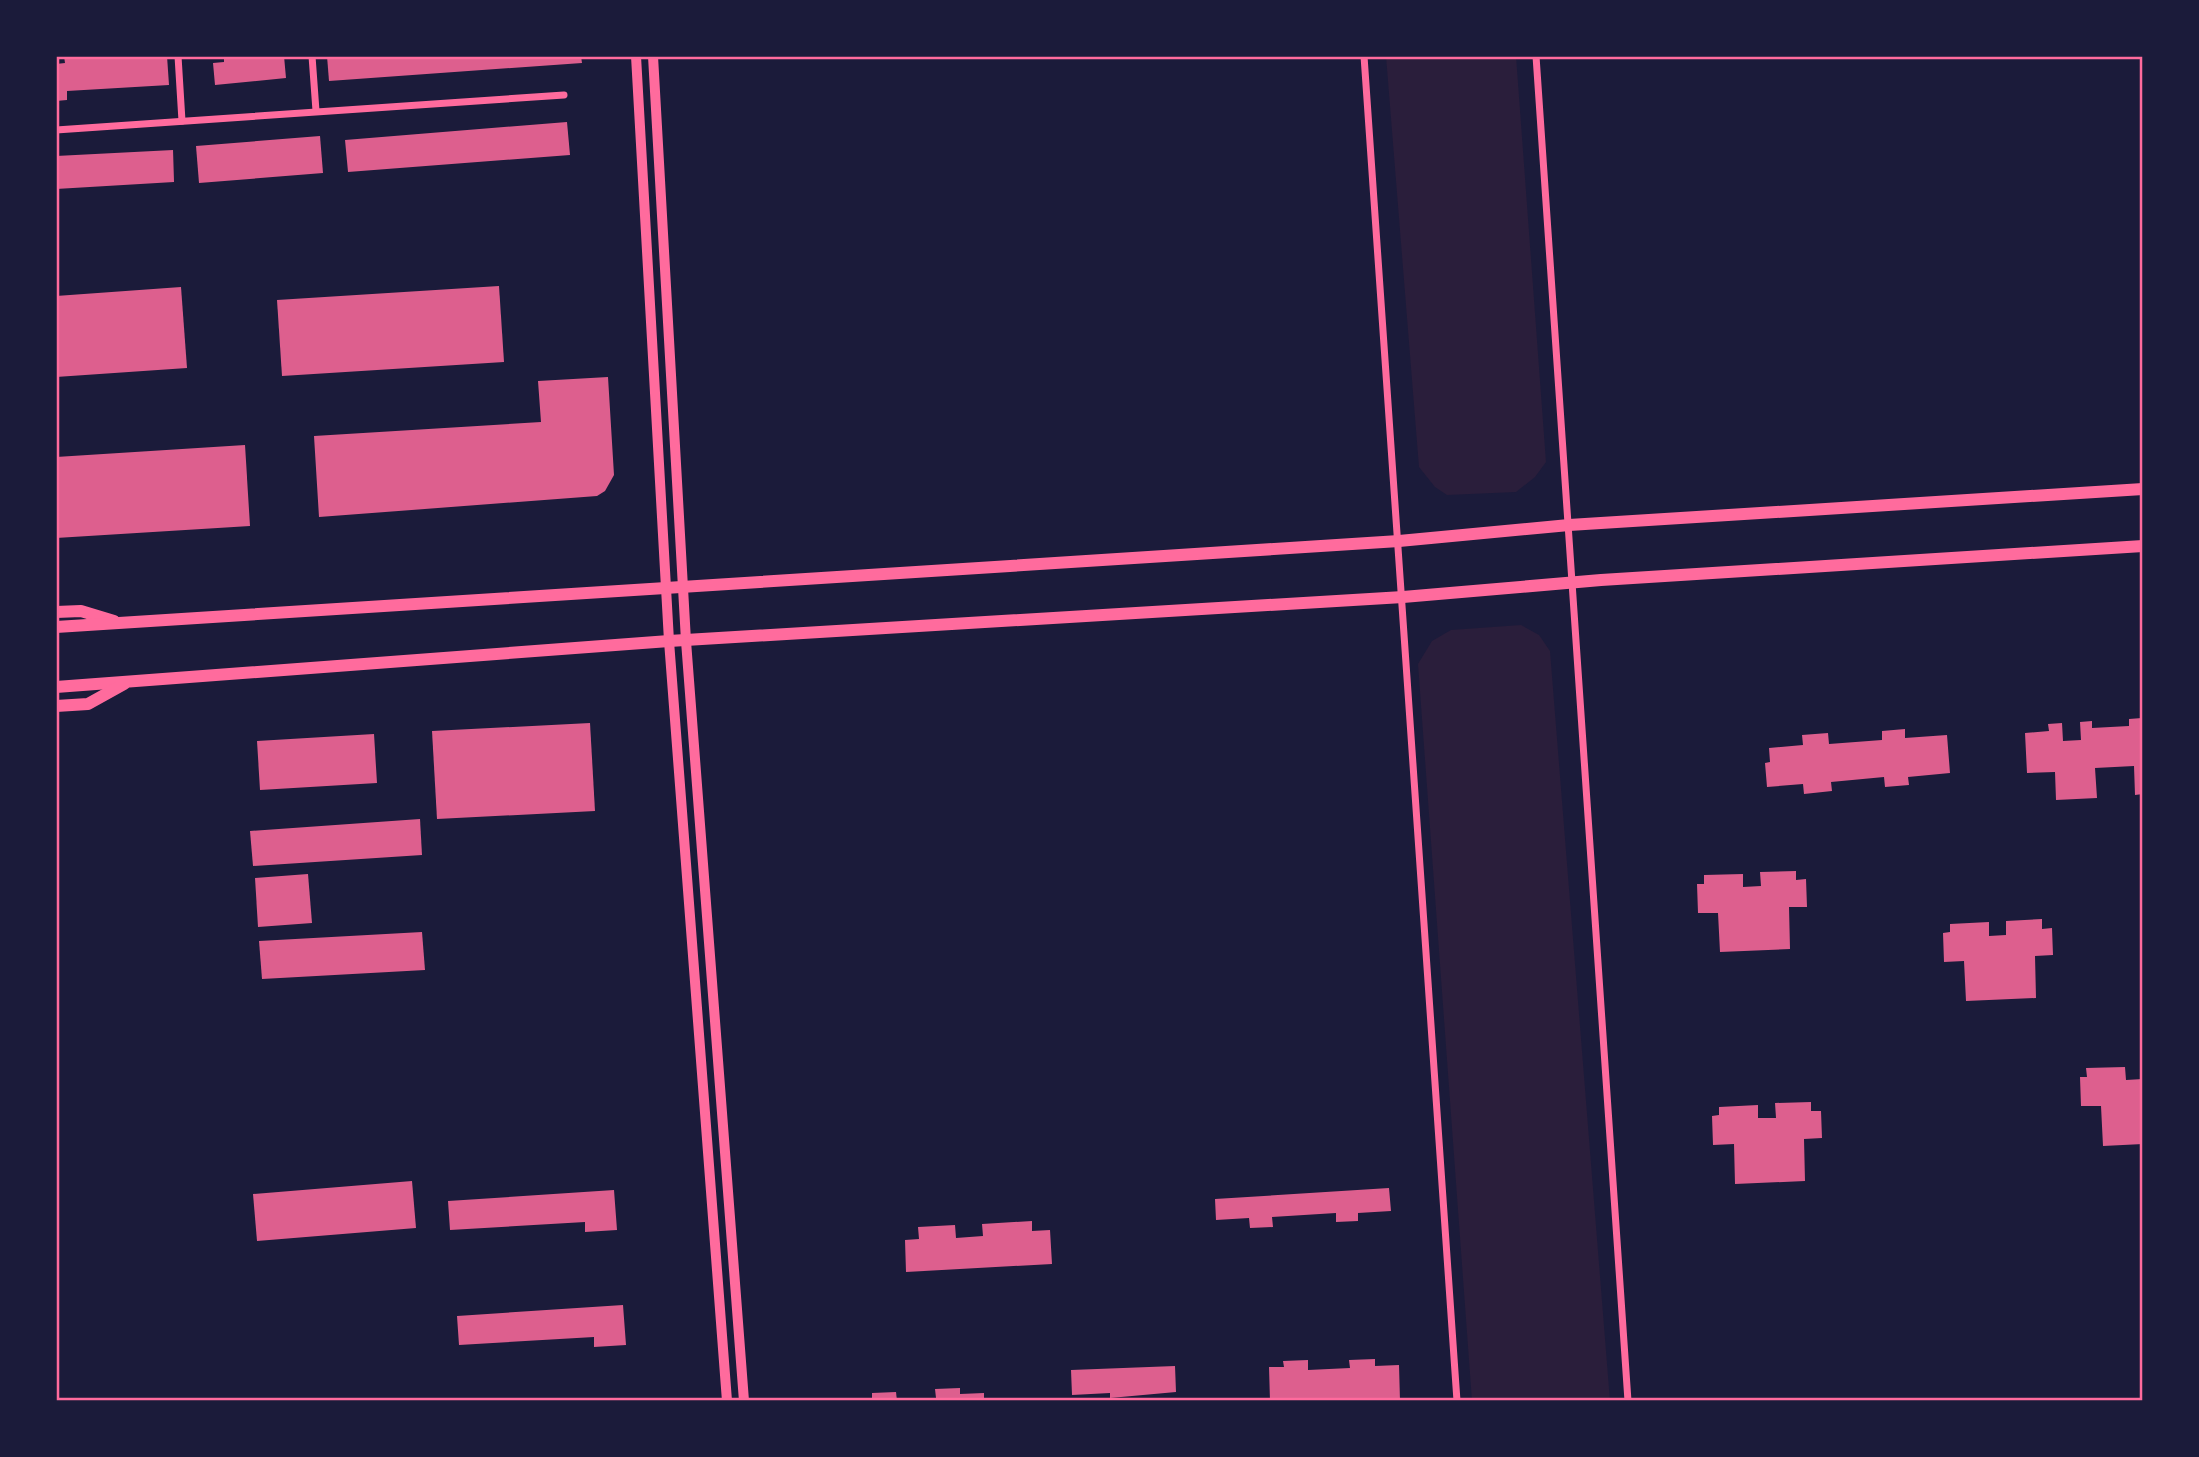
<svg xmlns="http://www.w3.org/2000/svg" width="2199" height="1457" font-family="Cabin,sans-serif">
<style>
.green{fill:#2a1e3b}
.building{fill:#dd5f8e}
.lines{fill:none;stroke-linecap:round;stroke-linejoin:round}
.minor{stroke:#ff6b9d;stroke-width:7}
.tertiary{stroke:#ff6b9d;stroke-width:10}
.secondary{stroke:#ff6b9d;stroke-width:12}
.neatline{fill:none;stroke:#ff6b9d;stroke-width:2.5}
</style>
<rect width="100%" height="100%" fill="#1b1b3a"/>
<g class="green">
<path d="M1386 56H1516L1546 462 1535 477 1516 492 1447 495 1435 487 1419 467Z"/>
<path d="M1521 625 1539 635 1550 651 1610 1401H1472L1418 664 1432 641 1451 630Z"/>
</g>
<g class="building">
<path d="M64 56H167L169 85 67 91V100L56 101V64L65 63Z"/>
<path d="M224 56H284L286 78 215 85 213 63 224 62Z"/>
<path d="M327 56H581L582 63 329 81Z"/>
<path d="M567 122 570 155 348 172 345 140Z"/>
<path d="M320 136 323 173 199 183 196 146Z"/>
<path d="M173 150 174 182 56 189V156Z"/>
<path d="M499 286 504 362 282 376 277 300Z"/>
<path d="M181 287 187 368 56 377V296Z"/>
<path d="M608 377 614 475 605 491 597 496 319 517 314 436 541 422 538 381Z"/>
<path d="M245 445 250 526 56 538V457Z"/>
<path d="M2142 718 2143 794 2135 795 2134 766 2095 768 2097 798 2056 800 2055 772 2027 773 2025 733 2049 731 2048 724 2062 723 2063 741 2081 740 2080 722 2092 721V728L2129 726V719Z"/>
<path d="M590 723 595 811 437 819 432 731Z"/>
<path d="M1905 729V738L1947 735 1950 773 1908 777 1909 785 1885 787 1884 777 1831 782 1832 791 1804 794 1803 784 1767 787 1765 763 1770 762 1769 748 1803 745 1802 735 1828 733 1829 744 1882 740V731Z"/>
<path d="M374 734 377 783 260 790 257 741Z"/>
<path d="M420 819 422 855 253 866 250 831Z"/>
<path d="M1796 871V880L1806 879 1807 907H1789L1790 949 1720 952 1718 913H1698L1697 884H1704V875L1743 874V887L1761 886 1760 872Z"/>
<path d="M308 874 312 923 258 927 255 878Z"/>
<path d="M2042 919V929L2052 928 2053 955 2035 956 2036 998 1966 1001 1964 961 1944 962 1943 933 1950 932V924L1989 922V936L2006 935V921Z"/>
<path d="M422 932 425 970 262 979 259 941Z"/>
<path d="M2125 1067 2126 1080 2143 1079V1144L2103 1146 2101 1106H2081L2080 1077H2087L2086 1068Z"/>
<path d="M1811 1102V1111H1821L1822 1138 1804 1139 1805 1181 1735 1184 1734 1144 1713 1145 1712 1116 1719 1115V1107L1758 1105V1118H1776L1775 1103Z"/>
<path d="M412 1181 416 1228 257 1241 253 1194Z"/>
<path d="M1389 1188 1391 1211 1358 1213V1221L1336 1222V1213L1272 1217 1273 1227 1250 1228 1249 1218 1216 1220 1215 1199Z"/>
<path d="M614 1190 617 1230 585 1232V1222L450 1230 448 1201Z"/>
<path d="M1032 1221V1231L1050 1230 1052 1264 906 1272 905 1240 919 1239 918 1227 955 1225 956 1238 983 1236 982 1224Z"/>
<path d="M623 1305 626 1345 594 1347V1337L459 1345 457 1316Z"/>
<path d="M1375 1359V1366L1399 1365 1400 1401H1270L1269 1367H1284L1283 1361 1308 1360V1370L1350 1368 1349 1360Z"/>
<path d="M1175 1366 1176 1392 1110 1398V1393L1072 1395 1071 1370Z"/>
<path d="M960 1388V1394L984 1393V1401H912L936 1398 935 1389Z"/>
<path d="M896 1392 897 1401H872V1393Z"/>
</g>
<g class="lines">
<g class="minor">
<path d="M178 56 182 121"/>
<path d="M312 56 316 111"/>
<path d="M1364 56 1457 1401"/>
<path d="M1536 56 1628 1401"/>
<path d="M56 130 564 95"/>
</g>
<g class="tertiary">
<path d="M636 56 669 641 727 1401"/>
<path d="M653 56 686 641 744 1401"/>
</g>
<g class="secondary">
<path d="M56 612 81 611 114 621"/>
<path d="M56 627 1399 541 1569 525 2143 489"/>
<path d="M56 687 669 641 1403 597 1601 580 2143 546"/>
<path d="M56 706 88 704 124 684"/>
</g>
</g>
<rect width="2199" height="1457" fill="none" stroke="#1b1b3a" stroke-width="116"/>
<rect x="58" y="58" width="2083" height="1341" class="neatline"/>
</svg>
